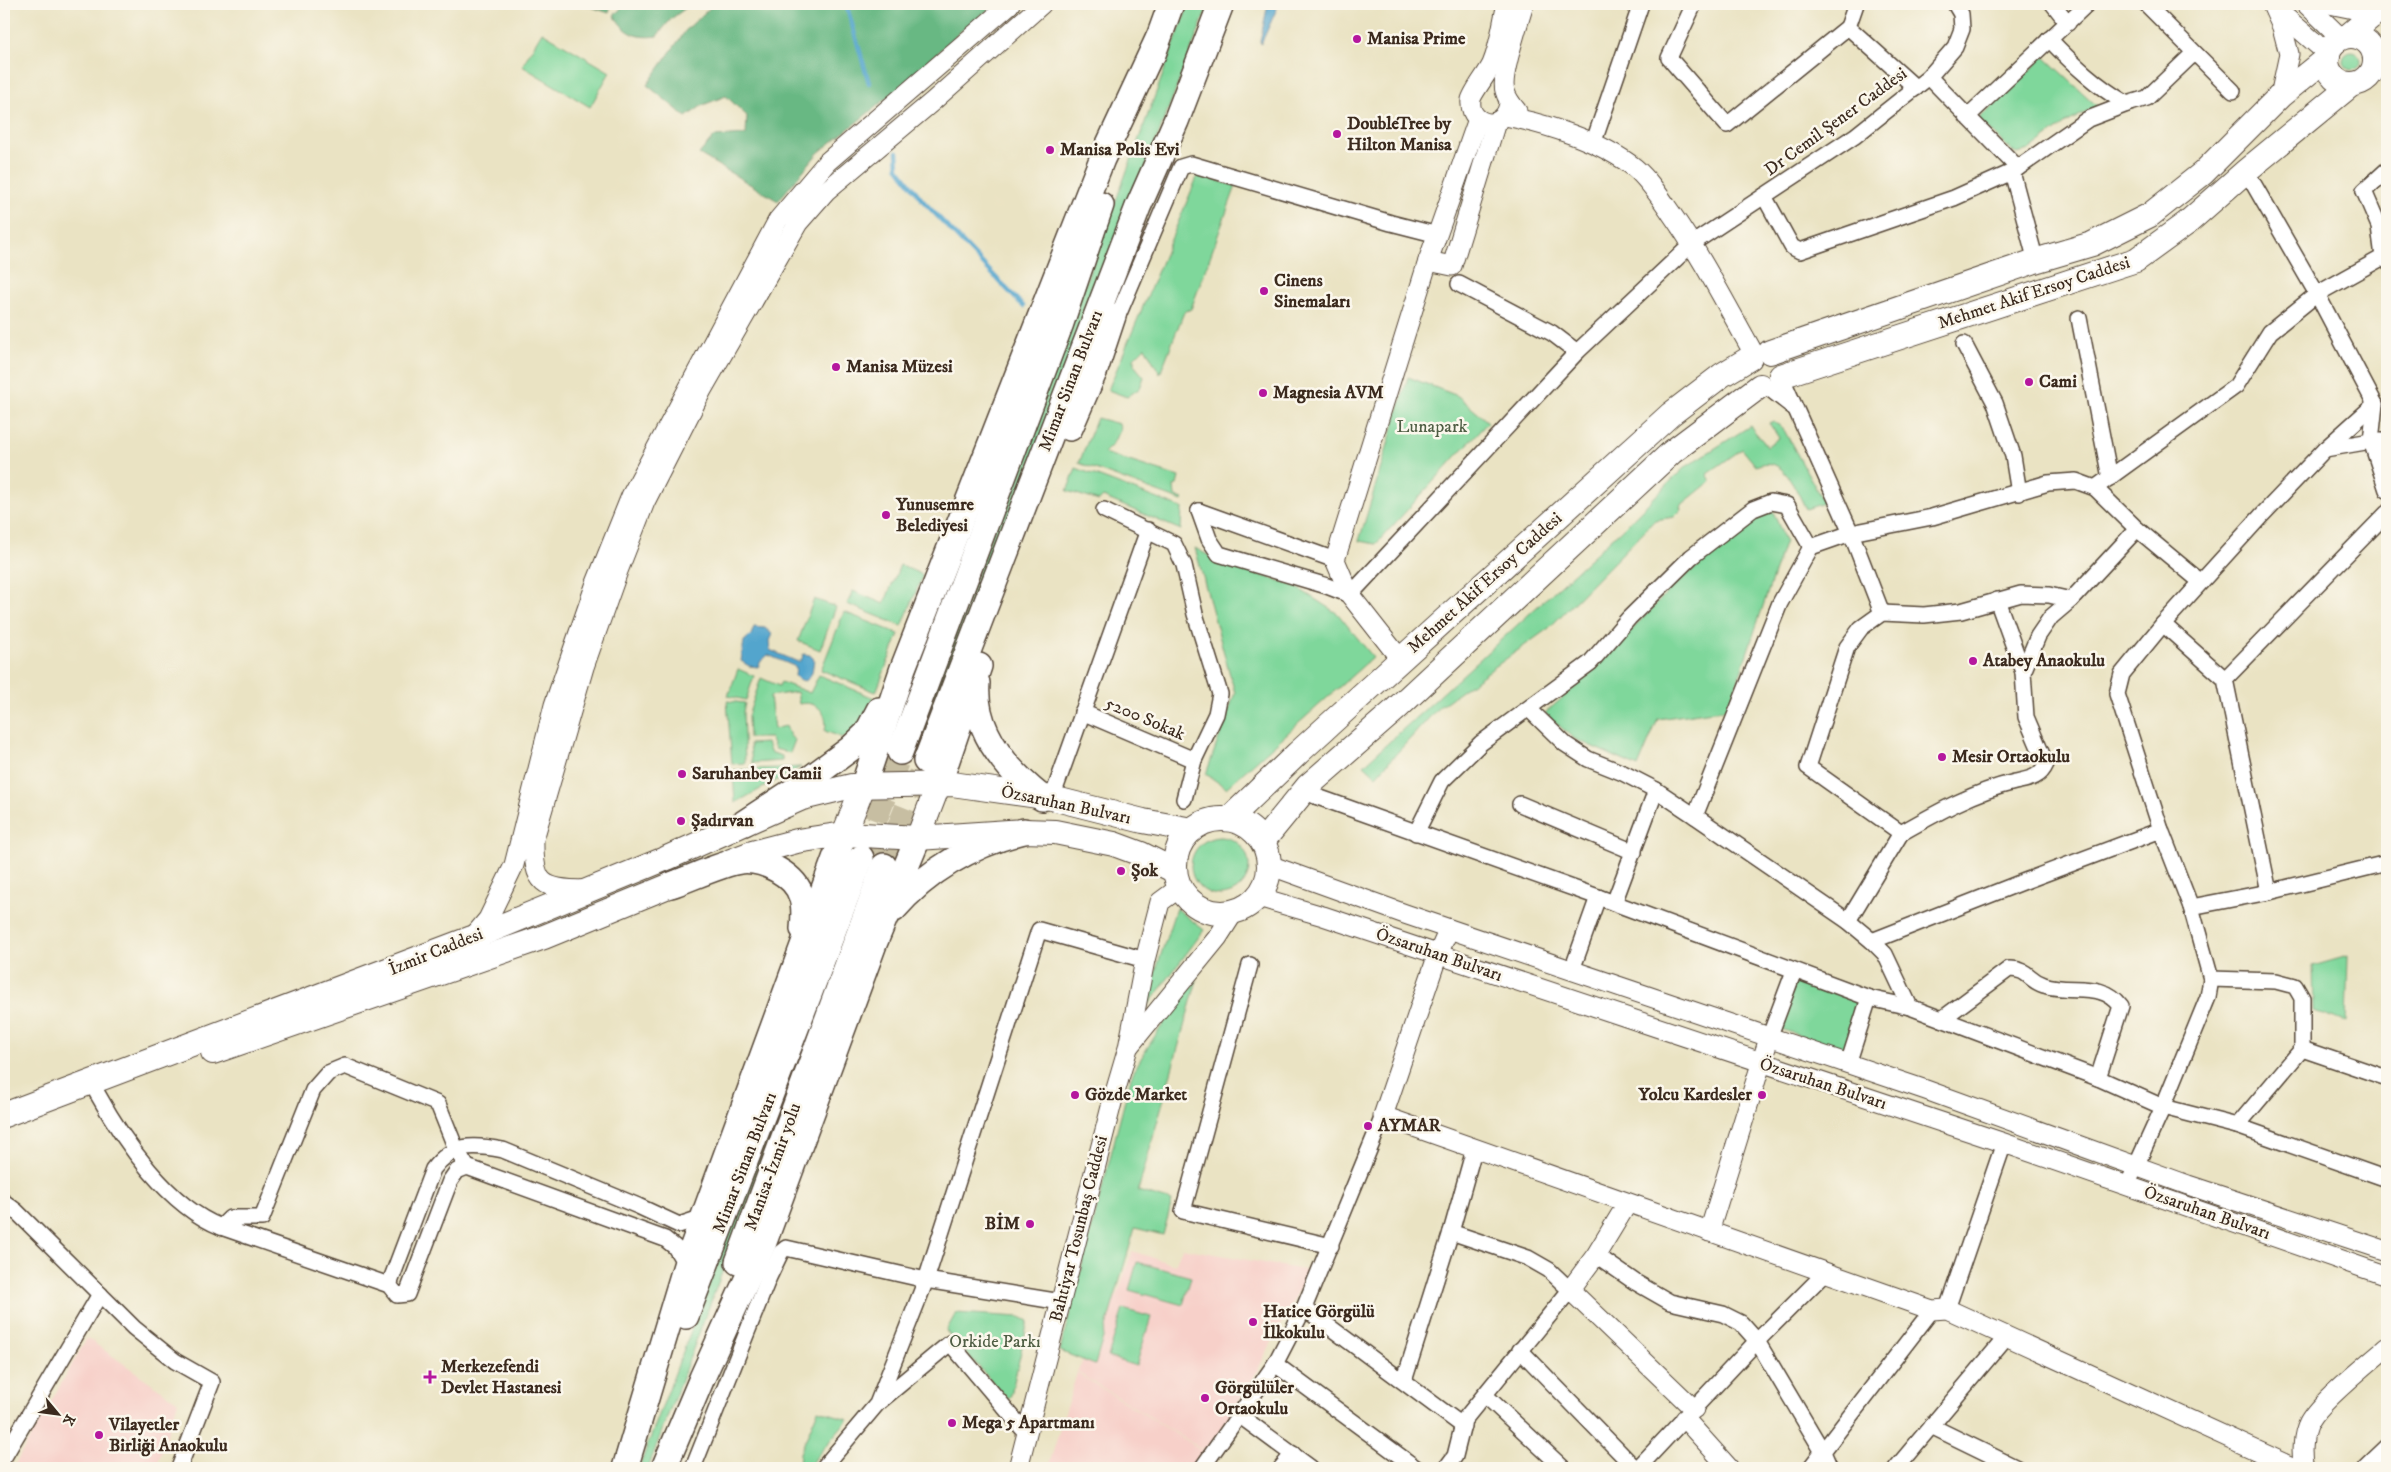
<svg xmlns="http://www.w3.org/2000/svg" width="2391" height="1472" font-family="'IM FELL DW Pica',serif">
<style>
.built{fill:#f7d0c9}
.green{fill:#7fd79b;stroke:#5d805c}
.forest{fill:#67b883;stroke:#517150}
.water{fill:#52a5cd;stroke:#466876}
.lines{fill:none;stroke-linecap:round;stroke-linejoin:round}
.stream{stroke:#52a5cd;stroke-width:4.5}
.trunk-tunnel{stroke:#c7bea2;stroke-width:25;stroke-dasharray:25 12;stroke-linecap:butt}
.minor-casing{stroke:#554637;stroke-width:18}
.tertiary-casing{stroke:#554637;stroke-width:21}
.primary-casing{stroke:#554637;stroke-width:26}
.trunk-casing{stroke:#554637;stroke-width:28}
.minor{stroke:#fff;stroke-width:15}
.tertiary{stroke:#fff;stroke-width:19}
.primary{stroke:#fff;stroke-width:24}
.trunk{stroke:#fff;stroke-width:25}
.poi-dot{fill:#b5179e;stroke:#fbf7ec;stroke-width:2}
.labels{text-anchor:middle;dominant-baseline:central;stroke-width:5;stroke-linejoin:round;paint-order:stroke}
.poi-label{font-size:18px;font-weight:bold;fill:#3b2a1e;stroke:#fbf7ec;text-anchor:start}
.street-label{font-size:18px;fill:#3b2a1e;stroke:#fbf7ec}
.park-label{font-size:18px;fill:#4f5e44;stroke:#fbf7ec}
</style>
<rect width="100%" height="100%" fill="#fbf7ec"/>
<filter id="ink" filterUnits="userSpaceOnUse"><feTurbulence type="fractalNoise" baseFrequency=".02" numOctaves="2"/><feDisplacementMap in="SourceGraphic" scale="10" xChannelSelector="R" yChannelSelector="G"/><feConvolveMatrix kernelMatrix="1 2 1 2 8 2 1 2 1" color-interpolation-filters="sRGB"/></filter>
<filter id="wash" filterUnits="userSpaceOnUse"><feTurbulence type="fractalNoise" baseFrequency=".0096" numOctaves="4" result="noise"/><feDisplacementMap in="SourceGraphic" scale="20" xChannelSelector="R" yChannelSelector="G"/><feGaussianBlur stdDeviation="1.12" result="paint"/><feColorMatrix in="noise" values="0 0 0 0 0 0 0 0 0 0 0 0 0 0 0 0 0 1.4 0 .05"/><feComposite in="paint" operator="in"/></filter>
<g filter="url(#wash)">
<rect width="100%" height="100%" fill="#eae3c3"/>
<g class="built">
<path d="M1182 1248 1309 1271 1255 1375 1207 1452 1077 1372 1119 1291 1132 1251 1175 1265Z"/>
<path d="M87 1338 178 1402 156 1468H13Z"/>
<path d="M1077 1373 1207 1453 1195 1468H1048Z"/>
</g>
<g class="green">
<path d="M1189 4H1209L916 759 909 757Z"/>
<path d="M542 32 610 72 590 107 522 66Z"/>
<circle cx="2352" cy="61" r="9"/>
<path d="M2044 57 2097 106 2066 123 2030 150 2017 153 2012 151 1978 119Z"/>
<path d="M1198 175 1236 186 1191 309 1184 312 1160 374 1145 347 1134 358V365L1144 377 1140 388 1127 397 1108 390Z"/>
<path d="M1408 377 1458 396 1488 422 1376 544 1359 541Z"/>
<path d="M1097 418 1119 424 1120 429 1112 445 1104 453 1179 477 1177 485 1174 486 1175 496 1183 499 1182 501 1079 463Z"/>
<path d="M1774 421 1784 430 1824 503 1806 509C1796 490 1783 453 1756 466L1742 449 1707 474 1711 481 1680 506 1681 510 1674 517 1655 520 1549 628 1439 707 1376 776 1364 765 1620 531 1684 468 1750 426 1767 446 1779 438 1769 423Z"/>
<path d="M1076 468 1182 508 1181 530 1103 497 1099 501 1067 491Z"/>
<path d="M1773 511 1785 541 1730 704 1726 709 1658 719 1638 767 1573 738 1545 713 1592 672 1674 585 1761 515Z"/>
<path d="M1195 548 1224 564 1293 585 1338 614 1373 657 1226 788 1206 774 1235 693Z"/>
<path d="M900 565 923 575 902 626 847 604 853 591 884 604Z"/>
<path d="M814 599 836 607 820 650 798 641Z"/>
<path d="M844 612 899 634 876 692 821 670Z"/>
<path d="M738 669 754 676 746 700 728 696Z"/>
<path d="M819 675 874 698 858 727 843 738 825 731C829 713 817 700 799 704L797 692 770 696 774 729 786 726 790 736 795 740 790 753 775 749 770 738H749L748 716 761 678 779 686 781 682 810 693Z"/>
<path d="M727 701 745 703 743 712 745 763 732 764Z"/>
<path d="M767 743 770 752 782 756V761L752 763 750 744Z"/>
<path d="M801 767 735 803 733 770Z"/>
<circle cx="1220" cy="866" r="29"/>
<path d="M869 860 877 863 648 1468H639Z"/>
<path d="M1176 908 1204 930 1149 1004H1145Z"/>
<path d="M2348 956 2346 1022 2314 1011 2313 966Z"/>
<path d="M1797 977 1861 1000 1847 1053 1779 1028Z"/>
<path d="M1197 980 1138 1191 1172 1201 1163 1235 1135 1228 1095 1365 1060 1351 1131 1077C1149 1041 1172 1011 1197 980Z"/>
<path d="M1137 1262 1191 1277 1183 1305 1129 1290Z"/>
<path d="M1123 1309 1151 1317 1136 1366 1108 1357Z"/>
<path d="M956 1313 1020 1317 1028 1321 1011 1395 1008 1399 946 1331Z"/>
<path d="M818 1410 848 1419 807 1468H799L800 1453Z"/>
</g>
<g class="forest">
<path d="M583 4H611L609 13Z"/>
<path d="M626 4H691L671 19 657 36C636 39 625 33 614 15Z"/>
<path d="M714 4H996L961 31 901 87 818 153 778 201 699 154 714 137 746 135 747 116 726 96 703 105 686 117 647 85 686 30Z"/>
</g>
<g class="water">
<path d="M1268 4H1279L1261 44 1260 41Z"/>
<path d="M754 627 765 628 772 634 769 641 770 650 798 662 802 659 803 654 810 655 814 659 812 673 806 681 799 680 795 676 796 667 768 655 761 661 758 667 749 666 741 661 744 641 751 635Z"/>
</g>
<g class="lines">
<g class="stream">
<path d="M846 4 869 83"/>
<path d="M897 152 898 168 923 201 1023 306"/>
</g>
</g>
</g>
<g filter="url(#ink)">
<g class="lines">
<g class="trunk-tunnel">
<path d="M862 855 900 752"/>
<path d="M884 866 924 766"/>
</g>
<g class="minor-casing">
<g id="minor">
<path d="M1694 4 1669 58 1727 125 1848 27"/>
<path d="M1856 4 1848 27 1916 88"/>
<path d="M2053 4 2068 23"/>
<path d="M2146 4 2233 91"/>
<path d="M2049 39C2073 64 2096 86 2127 104"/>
<path d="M1929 77 2018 168"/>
<path d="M1967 117 2087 4"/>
<path d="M1593 144 1641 4"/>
<path d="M2387 170 2364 191 2379 226 2383 257 2387 261"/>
<path d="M2246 171 2317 294 2375 404 2371 441 2387 490"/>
<path d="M2012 172 2034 254 2038 260"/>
<path d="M1764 196 1792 247 1800 251 1954 198 2012 172 2088 119 2127 104 2147 98 2194 53"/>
<path d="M1459 284 1552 333 1577 352"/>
<path d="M2079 318 2110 478"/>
<path d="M1114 325 1181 167 1191 164 1391 223 1438 235"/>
<path d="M1964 344 1995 403 2013 456 2019 493"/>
<path d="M1781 376 1851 533 1882 613"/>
<path d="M1766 386 1793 407"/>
<path d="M2325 449 2371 441H2387"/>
<path d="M2095 488 2236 386 2270 332 2317 294 2387 255"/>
<path d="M1104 510 1174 544 1184 565 1195 614 1220 694 1216 714 1194 760 1184 799"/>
<path d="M1199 511 1209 539 1219 554 1327 586 1350 595 1577 352 1693 243 1855 136 1929 77 1955 47 1962 29 1961 14 1955 4"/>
<path d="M1199 511 1335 560"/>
<path d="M2201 582 2137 529 2095 488 2076 481 2048 483 1932 517 1851 533 1811 547 1780 603 1695 816 1848 921 1872 941 1885 954 1910 1007 2098 1078 2163 1107 2237 1126 2387 1179"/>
<path d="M1997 600 2023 672"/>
<path d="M2071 600 2049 595 2021 594 1961 611 1924 615 1882 613 1861 628 1847 647 1808 767 1901 833C1938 812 1973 792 2015 782 2029 779 2040 778 2046 764L2026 717 2023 672 2038 636 2051 617 2071 600 2137 529"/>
<path d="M2163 624 2225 679 2269 892"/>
<path d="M2225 679 2387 513"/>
<path d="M1530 710 1565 744 1588 759 1623 773 1656 790 1695 816"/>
<path d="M1082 712 1194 760"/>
<path d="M1315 796 1598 897 1869 998 1910 1007"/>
<path d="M1052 798 1148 530"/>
<path d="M1520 804 1634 852"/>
<path d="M1416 833 1442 781 1481 743 1590 663 1629 618 1691 557 1753 509 1771 502 1787 505 1811 547"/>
<path d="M1614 903 1656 790"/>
<path d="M2191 907 2269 892 2387 863"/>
<path d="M1848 921 1901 833"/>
<path d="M1872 941 2025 881 2161 830"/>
<path d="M1250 965 1183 1211 1331 1246"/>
<path d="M1572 970 1598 897"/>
<path d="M2211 979 2276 981 2295 986 2302 998V1049L2237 1126"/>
<path d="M1942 1019 2009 969C2030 969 2027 980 2044 985 2070 994 2102 980 2121 1006L2098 1078"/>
<path d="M1769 1038 1794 971"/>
<path d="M2302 1049 2387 1078"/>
<path d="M1848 1064 1869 998"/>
<path d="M97 1093C124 1142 168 1206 221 1227"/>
<path d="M467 1167 456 1149 438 1104 345 1066 328 1073 313 1090 262 1218H230L221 1227 389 1285 397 1295 407 1294 450 1181 457 1171 467 1167 665 1239 675 1247 686 1265"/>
<path d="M2127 1186 2163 1107 2208 997 2211 979 2191 907 2161 830 2117 694 2122 674 2163 624 2261 516 2325 449 2375 404"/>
<path d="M4 1202 16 1211 134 1328 175 1361 212 1382 179 1468"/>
<path d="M1596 1255 1635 1282 1670 1302 1723 1314 1741 1323 1757 1341 1823 1452 1830 1468"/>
<path d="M389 1285 433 1169C453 1143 472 1144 503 1150L638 1206 679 1225 703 1217"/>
<path d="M1304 1308 1463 1426"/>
<path d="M1947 1309 2004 1143"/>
<path d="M1520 1350 1635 1468"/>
<path d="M1275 1364 1416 1468"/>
<path d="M1404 1381 1451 1232 1474 1150"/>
<path d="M1485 1395 1563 1468"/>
<path d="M879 1402 950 1343 1027 1434"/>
<path d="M1239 1415 1311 1468"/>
<path d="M1931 1426 2017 1468"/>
<path d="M4 1457 100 1294"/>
<path d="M693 1468 769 1277 781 1252 786 1248 926 1280 1061 1302"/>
<path d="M823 1468 877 1404 926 1280 1039 930 1145 960"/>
<path d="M1202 1468 1275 1364 1304 1308 1383 1116"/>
<path d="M1281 1468 1293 1454"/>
<path d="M1446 1468 1455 1456 1464 1420 1570 1290 1549 1270 1528 1258 1451 1232"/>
<path d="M1638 1468 1757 1341 1825 1273"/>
<path d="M1810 1468 1932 1310"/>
<path d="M1896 1468 2007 1336"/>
<path d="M2365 1468 2387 1447"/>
</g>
</g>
<g class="tertiary-casing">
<g id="tertiary">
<path d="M1507 4C1502 23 1500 46 1492 64 1488 73 1472 93 1471 100 1470 108 1473 116 1480 120 1495 129 1509 116 1509 101"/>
<path d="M2306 4 2341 38"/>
<path d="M2329 4 2373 13"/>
<path d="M2273 7 2282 27 2289 54 2280 96"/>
<path d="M2276 9 2328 54"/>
<path d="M1517 111C1512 105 1507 99 1505 91 1500 76 1519 22 1524 4"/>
<path d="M1505 116C1547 124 1601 141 1635 168 1649 180 1660 197 1671 213 1702 257 1727 306 1754 354"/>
<path d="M1428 261 1452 266 1496 122"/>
<path d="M1401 660 1350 595 1335 560 1428 261 1478 119"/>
<path d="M1269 865 1405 914 1926 1090 2188 1185 2387 1251"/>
<path d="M586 890C542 889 533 885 534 839L584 667 618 571 645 502 702 390 798 223 826 191 932 102 1042 4"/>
<path d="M1258 897 1323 916 2004 1143 2387 1276"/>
<path d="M1449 929 1438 954 1383 1116 1932 1310 1947 1309 2295 1468"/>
<path d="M472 938 488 919 514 865 554 705 596 583 631 496 778 220 827 162 1010 4"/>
<path d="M1130 1045 1218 937 1234 912"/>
<path d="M1627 1204 1596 1255 1570 1290 1694 1409"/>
<path d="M1709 1232 1769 1038"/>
<path d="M1685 1419 1729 1468"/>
<path d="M1018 1468 1113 1099 1128 1048 1145 960 1160 902 1179 888"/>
<path d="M2305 1468C2302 1455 2302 1435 2309 1422 2321 1401 2367 1364 2387 1347"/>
</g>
</g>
<g class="primary-casing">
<g id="primary">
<path d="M2348 36 2386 4"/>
<circle cx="2351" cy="60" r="24"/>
<path d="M1770 352 2038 260 2092 244 2150 215 2203 173 2280 96 2328 57"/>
<path d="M1781 376 2136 260 2187 223 2246 171 2352 84"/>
<path d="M1229 819 1298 753 1671 414 1722 375 1750 358"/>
<circle cx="1222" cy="866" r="47"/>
<path d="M844 834 864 784"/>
<path d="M918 838 939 783"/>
<path d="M1263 841 1308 786 1395 710 1672 452 1760 386"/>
<path d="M731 861 752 853 797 841 844 834 918 838 1024 831 1055 832 1114 844 1141 854 1175 871"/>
<path d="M213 1052 544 937 688 878"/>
<path d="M4 1115 472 938 667 858 802 798 852 786 952 784 1052 798 1143 821 1192 830"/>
</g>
</g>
<g class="trunk-casing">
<g id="trunk">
<path d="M1153 54 1171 4"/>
<path d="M1070 428 1095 370 1113 316"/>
<path d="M977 683C973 731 1007 770 1042 798"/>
<path d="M900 752 1061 323 1101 205"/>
<path d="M926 761 1138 207 1176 121 1221 4"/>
<path d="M939 783 979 666"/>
<path d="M864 784 903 668 1102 159 1158 39"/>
<path d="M744 823 796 789 850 749 867 733 879 710"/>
<path d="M671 885C689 879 723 863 740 861 763 858 796 875 802 898 805 908 804 919 803 929"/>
<path d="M894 909C928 870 974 844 1024 831"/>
<path d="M738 1262 884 866"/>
<path d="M686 1316 861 858"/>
<path d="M625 1468 686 1265 844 834"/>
<path d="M664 1468 702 1378 764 1242 874 944 918 838"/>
</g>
</g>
<use href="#minor" class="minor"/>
<use href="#tertiary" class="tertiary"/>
<use href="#primary" class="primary"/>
<use href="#trunk" class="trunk"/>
</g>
</g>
<g class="poi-dot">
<circle cx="1357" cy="39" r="5"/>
<circle cx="1337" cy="134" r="5"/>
<circle cx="1050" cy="150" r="5"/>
<circle cx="1264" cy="291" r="5"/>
<circle cx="836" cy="367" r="5"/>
<circle cx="2029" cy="382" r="5"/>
<circle cx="1263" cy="393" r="5"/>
<circle cx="886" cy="515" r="5"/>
<circle cx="1973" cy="661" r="5"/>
<circle cx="1942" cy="757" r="5"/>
<circle cx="682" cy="774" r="5"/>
<circle cx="681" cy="821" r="5"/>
<circle cx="1121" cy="871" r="5"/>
<circle cx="1075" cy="1095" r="5"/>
<circle cx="1762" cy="1095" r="5"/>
<circle cx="1368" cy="1126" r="5"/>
<circle cx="1030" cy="1224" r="5"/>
<circle cx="1253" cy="1322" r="5"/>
<path d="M427.5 1369.5h5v5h5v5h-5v5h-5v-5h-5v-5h5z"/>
<circle cx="1205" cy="1398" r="5"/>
<circle cx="952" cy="1423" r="5"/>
<circle cx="99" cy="1435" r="5"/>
</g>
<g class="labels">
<g class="poi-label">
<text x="1367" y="39">Manisa Prime</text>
<text x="1347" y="124">DoubleTree by<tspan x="1347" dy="21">Hilton Manisa</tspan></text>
<text x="1060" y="150">Manisa Polis Evi</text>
<text x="1274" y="281">Cinens<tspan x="1274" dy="21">Sinemaları</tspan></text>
<text x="846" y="367">Manisa Müzesi</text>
<text x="2039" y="382">Cami</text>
<text x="1273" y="393">Magnesia AVM</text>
<text x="896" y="505">Yunusemre<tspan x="896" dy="21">Belediyesi</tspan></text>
<text x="1983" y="661">Atabey Anaokulu</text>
<text x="1952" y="757">Mesir Ortaokulu</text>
<text x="692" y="774">Saruhanbey Camii</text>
<text x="691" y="821">Şadırvan</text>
<text x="1131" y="871">Şok</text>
<text x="1085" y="1095">Gözde Market</text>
<text x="1752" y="1095" text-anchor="end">Yolcu Kardesler</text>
<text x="1378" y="1126">AYMAR</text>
<text x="1020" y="1224" text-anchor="end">BİM</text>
<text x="1263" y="1312">Hatice Görgülü<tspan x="1263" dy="21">İlkokulu</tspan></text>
<text x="441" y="1367">Merkezefendi<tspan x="441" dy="21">Devlet Hastanesi</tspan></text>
<text x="1215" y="1388">Görgülüler<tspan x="1215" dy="21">Ortaokulu</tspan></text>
<text x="962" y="1423">Mega 5 Apartmanı</text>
<text x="109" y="1425">Vilayetler<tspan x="109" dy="21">Birliği Anaokulu</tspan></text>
</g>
<g class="street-label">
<text transform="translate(1836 122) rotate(-36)">Dr Cemil Şener Caddesi</text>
<text transform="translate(2034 293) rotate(-18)">Mehmet Akif Ersoy Caddesi</text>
<text transform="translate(1071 381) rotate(-69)">Mimar Sinan Bulvarı</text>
<text transform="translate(1485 583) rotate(-42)">Mehmet Akif Ersoy Caddesi</text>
<text transform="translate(1145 719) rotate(23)">5200 Sokak</text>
<text transform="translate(1066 805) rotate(12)">Özsaruhan Bulvarı</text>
<text transform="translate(436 952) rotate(-22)">İzmir Caddesi</text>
<text transform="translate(1439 955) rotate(19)">Özsaruhan Bulvarı</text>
<text transform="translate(1823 1084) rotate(18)">Özsaruhan Bulvarı</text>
<text transform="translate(745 1163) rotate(-69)">Mimar Sinan Bulvarı</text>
<text transform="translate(773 1167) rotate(-70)">Manisa-İzmir yolu</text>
<text transform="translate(2207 1213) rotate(19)">Özsaruhan Bulvarı</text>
<text transform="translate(1079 1229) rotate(-76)">Bahtiyar Tosunbaş Caddesi</text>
</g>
<g class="park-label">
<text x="1432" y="427">Lunapark</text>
<text x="995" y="1342">Orkide Parkı</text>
</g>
</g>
<rect width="2391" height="1472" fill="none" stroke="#fbf7ec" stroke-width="20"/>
<g transform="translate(58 1414) rotate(119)" stroke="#fbf7ec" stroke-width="4" paint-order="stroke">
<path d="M0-4L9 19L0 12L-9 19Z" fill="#3b2a1e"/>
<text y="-8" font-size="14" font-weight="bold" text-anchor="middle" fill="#3b2a1e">K</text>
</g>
</svg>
